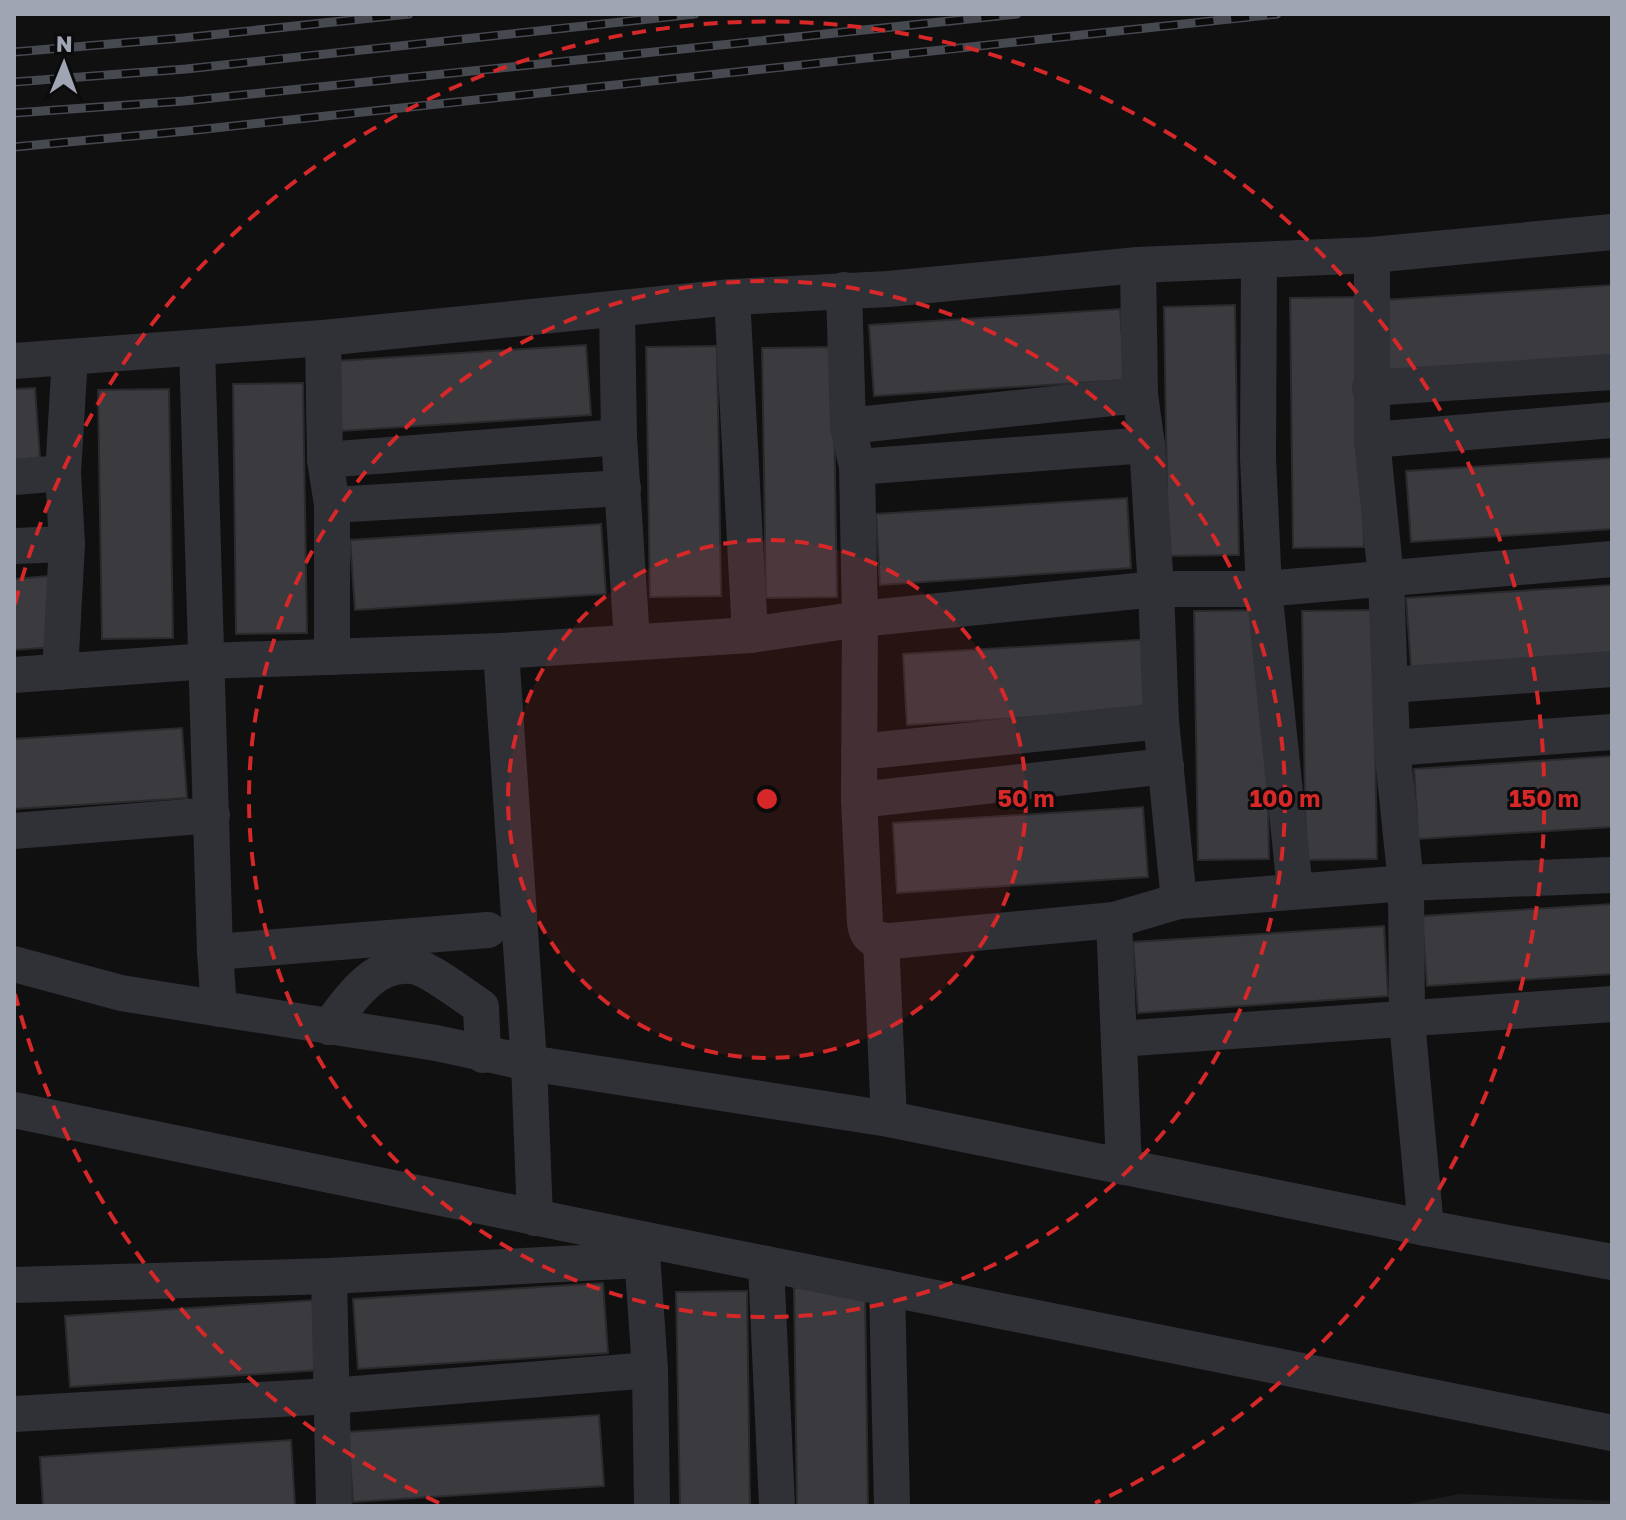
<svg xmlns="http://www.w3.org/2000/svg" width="1626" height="1520" font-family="'Golos Text',sans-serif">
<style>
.built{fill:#1c1c1e}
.building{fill:#3a3a3f;stroke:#2a2a2d;stroke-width:2}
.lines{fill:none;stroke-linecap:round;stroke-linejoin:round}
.minor{stroke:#303136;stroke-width:36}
.rail-casing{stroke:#474950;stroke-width:9}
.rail{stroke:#0b0b0c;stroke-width:6;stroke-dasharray:18;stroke-linecap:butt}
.ring{fill:none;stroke:#d62828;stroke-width:4;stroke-dasharray:14 10}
.centre{fill:#d62828;stroke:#0b0b0c;stroke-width:4}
.ring-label{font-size:24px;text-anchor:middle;font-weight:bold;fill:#d62828;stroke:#0b0b0c;stroke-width:6;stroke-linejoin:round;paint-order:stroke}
</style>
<rect width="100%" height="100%" fill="#101011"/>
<path class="built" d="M1460 1494 1612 1501V1506H1397Z"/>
<g class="building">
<path d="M1612 285V356L1388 371 1384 300Z"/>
<path d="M1360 297 1364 547 1293 548 1290 298Z"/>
<path d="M1235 305 1239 555 1168 556 1164 307Z"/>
<path d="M1120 309 1125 380 874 396 869 325Z"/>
<path d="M586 345 591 415 340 431 336 361Z"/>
<path d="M717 346 721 596 650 597 646 347Z"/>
<path d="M833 347 837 597 766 598 762 348Z"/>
<path d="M303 383 307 633 236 634 233 384Z"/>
<path d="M35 388 40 458 14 460V389Z"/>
<path d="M169 389 173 638 102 639 98 390Z"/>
<path d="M1612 458V529L1411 542 1406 471Z"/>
<path d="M1127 498 1131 568 880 585 876 514Z"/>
<path d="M601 524 606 594 355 610 350 540Z"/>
<path d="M49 576 54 647 14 650V579Z"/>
<path d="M1612 585V655L1411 668 1406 598Z"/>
<path d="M1265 610 1269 859 1198 860 1194 611Z"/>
<path d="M1373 610 1377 859 1306 860 1302 611Z"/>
<path d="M1153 639 1158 709 907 725 903 654Z"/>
<path d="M182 728 187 798 14 809V739Z"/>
<path d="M1612 756V827L1418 839 1414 769Z"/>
<path d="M1143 807 1148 877 897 893 893 823Z"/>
<path d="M1612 904V974L1427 986 1422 916Z"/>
<path d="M1384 926 1388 996 1138 1013 1133 942Z"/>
<path d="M603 1283 608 1353 358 1369 353 1299Z"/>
<path d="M865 1287 868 1506H797L794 1288Z"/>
<path d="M747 1291 750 1506H680L676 1292Z"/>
<path d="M316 1300 320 1370 70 1387 65 1316Z"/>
<path d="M599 1415 604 1486 353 1502 348 1432Z"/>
<path d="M291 1440 295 1506H43L40 1457Z"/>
</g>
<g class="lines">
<g class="minor">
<path d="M1372 255V440L1386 578 1392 748 1406 883 1407 1021 1426 1228"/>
<path d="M1259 261 1258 458 1264 589 1295 890"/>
<path d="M1138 265 1140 395 1147 445 1156 589 1161 721 1179 901"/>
<path d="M844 290 848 426 857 467 860 619 859 800 865 923C867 940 875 940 891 941L1114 920 1179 901 1406 883 1612 875"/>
<path d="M732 297 750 635"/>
<path d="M617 310 619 437 632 641"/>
<path d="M323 338 325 460 332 505V657"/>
<path d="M197 348 215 952 219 1009"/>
<path d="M14 361 323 338 732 297 888 289 1138 265 1372 255 1612 232"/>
<path d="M1370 388 1612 372"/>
<path d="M848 426 1140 395"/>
<path d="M1372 440 1612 420"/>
<path d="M325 460 619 437"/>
<path d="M857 467 1147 445"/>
<path d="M14 477 63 473"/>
<path d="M332 505 623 488"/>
<path d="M14 546 67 544"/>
<path d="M501 651 529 1063 535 1218"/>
<path d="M60 672 67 544 63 473 70 357"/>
<path d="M14 675 207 661 501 651 750 635 860 619 1156 589H1264L1612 559"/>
<path d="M1390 685 1612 669"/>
<path d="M1392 748 1612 732"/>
<path d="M859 752 1161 721"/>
<path d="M859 800 1166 766"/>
<path d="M14 831 212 815"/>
<path d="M1114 920 1124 1167"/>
<path d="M881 940 889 1119"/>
<path d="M215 952 488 930"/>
<path d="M14 964 121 993 436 1043 529 1063 889 1119 1426 1228 1612 1262"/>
<path d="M329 1027C350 999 376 958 417 967 432 971 466 997 481 1007L483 1055"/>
<path d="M1119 1039 1612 1004"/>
<path d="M14 1110 641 1239 1612 1433"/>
<path d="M641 1239 650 1370 652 1506"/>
<path d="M766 1264 777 1506"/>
<path d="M329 1276 334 1506"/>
<path d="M14 1285 329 1276 641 1260"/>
<path d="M887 1288 892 1506"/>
<path d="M14 1414 331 1396 650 1370"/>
</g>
<g class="rail-casing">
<g id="rail">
<path d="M14 52 182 38 409 14"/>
<path d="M14 82 186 69 695 14"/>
<path d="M14 113 184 101 1017 14"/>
<path d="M14 147 187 131 1277 14"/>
</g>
</g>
<use href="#rail" class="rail"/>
</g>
<circle cx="767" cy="799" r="259" fill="#d62828" fill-opacity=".12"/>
<g class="ring">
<circle cx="767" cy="799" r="259"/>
<circle cx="767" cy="799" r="518"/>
<path d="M439 1503A777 777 0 0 1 15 994M15 604A777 777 0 1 1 1095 1503"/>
</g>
<circle cx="767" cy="799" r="12" class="centre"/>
<g class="ring-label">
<text x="1026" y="807">50 m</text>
<text x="1285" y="807">100 m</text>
<text x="1544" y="807">150 m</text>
</g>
<rect width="1626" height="1520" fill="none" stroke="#a0a5b3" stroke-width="32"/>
<g transform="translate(64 64) rotate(1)" stroke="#0b0b0c" stroke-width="6" paint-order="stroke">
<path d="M0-6L14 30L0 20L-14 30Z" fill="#a0a5b3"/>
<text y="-12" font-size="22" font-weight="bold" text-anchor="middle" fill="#a0a5b3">N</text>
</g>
</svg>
